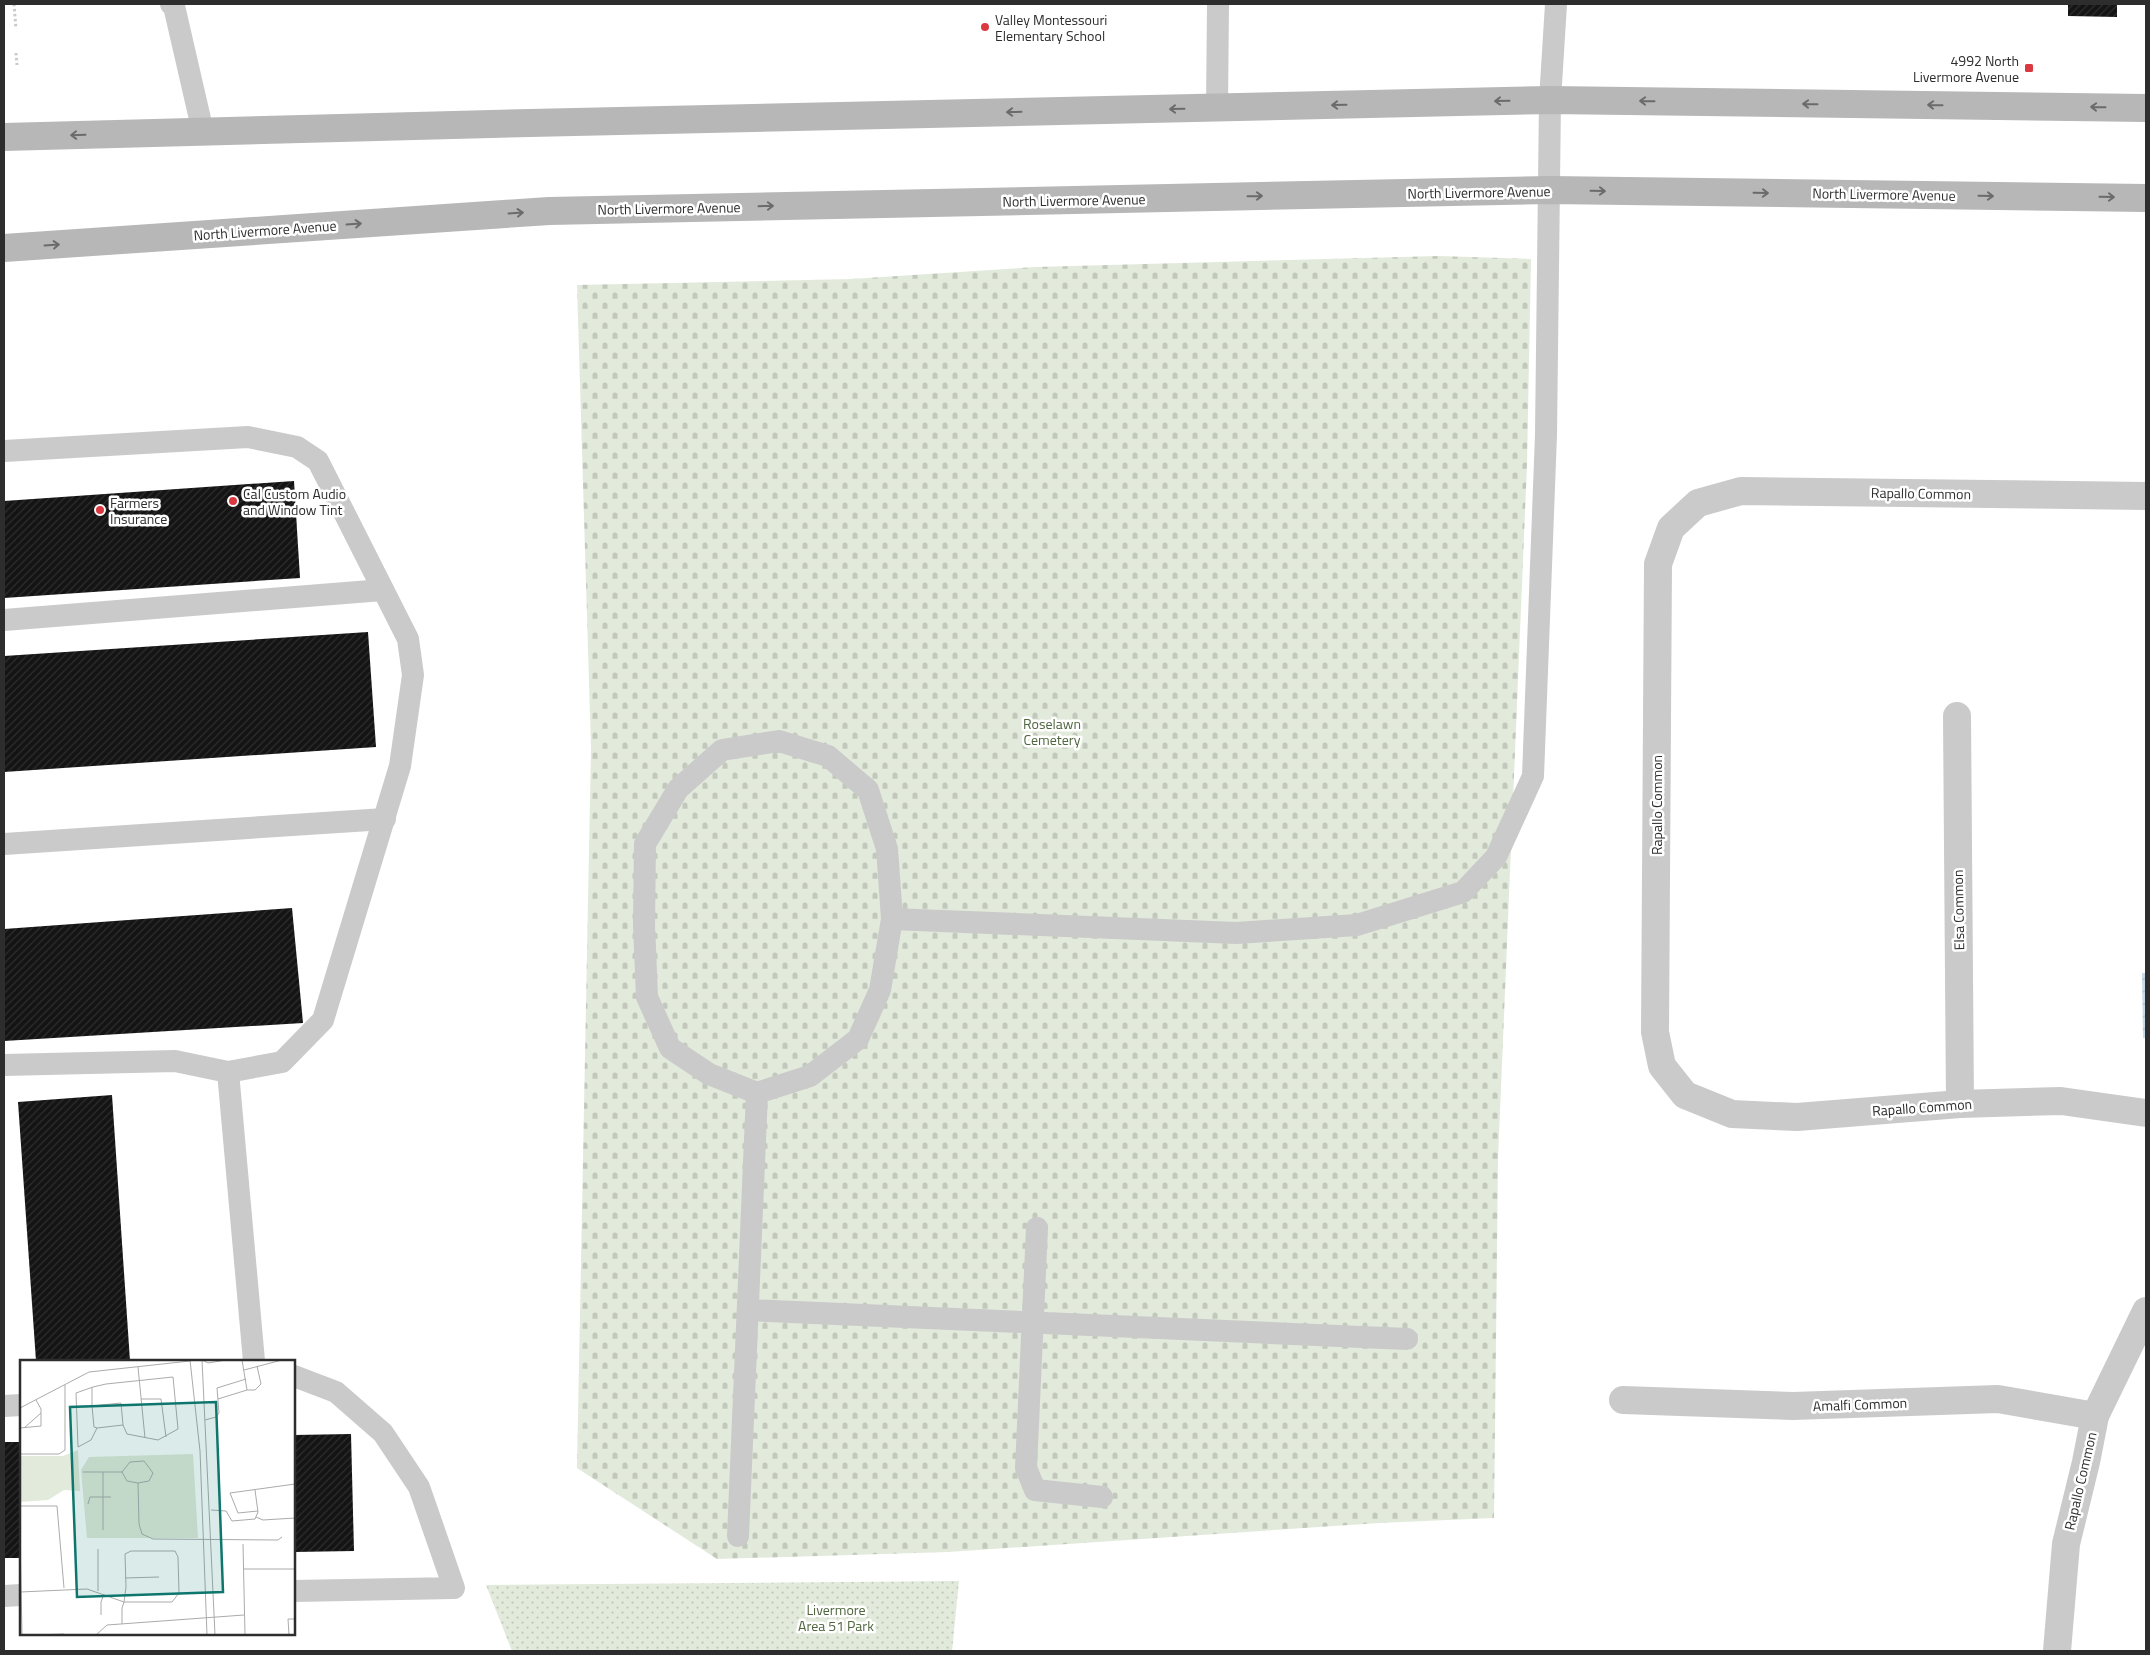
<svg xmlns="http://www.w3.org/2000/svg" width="2150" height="1655" font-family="'Titillium Web',sans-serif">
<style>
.cemetery{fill:url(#cemetery-stones)}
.park{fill:url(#park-dots)}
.water{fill:url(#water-waves)}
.building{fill:url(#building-hatch)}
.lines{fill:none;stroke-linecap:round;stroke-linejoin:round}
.path{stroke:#cacaca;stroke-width:3;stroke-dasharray:2.5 2.5;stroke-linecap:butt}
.lane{stroke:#cacaca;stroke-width:22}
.street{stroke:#cacaca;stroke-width:28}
.secondary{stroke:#b7b7b7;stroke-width:28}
.oneway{stroke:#6b6b6b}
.poi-dot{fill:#da3941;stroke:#fff;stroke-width:2}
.labels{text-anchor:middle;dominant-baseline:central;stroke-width:5;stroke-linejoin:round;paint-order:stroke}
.poi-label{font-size:14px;fill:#2d2d2d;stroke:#fff;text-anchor:start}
.street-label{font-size:14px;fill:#2d2d2d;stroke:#fff}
.park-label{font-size:14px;fill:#4f653d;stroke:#fff}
.inset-road{fill:none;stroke:#ababab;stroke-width:1}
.view{fill:#0f766e;fill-opacity:0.15;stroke:#0f766e;stroke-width:2.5}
.inset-edge{fill:none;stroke:#2d2d2d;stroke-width:2.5}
</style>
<defs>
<pattern id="cemetery-stones" width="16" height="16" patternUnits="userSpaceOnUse" patternTransform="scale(1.25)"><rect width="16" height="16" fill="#e2eadb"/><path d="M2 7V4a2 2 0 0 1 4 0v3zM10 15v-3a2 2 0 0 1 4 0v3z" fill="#c2c9bc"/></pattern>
<pattern id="park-dots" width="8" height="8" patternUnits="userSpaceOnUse" patternTransform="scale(1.25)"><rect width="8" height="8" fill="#e2eadb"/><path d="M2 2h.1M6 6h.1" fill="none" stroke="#c2c9bc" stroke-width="1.8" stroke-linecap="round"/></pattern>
<pattern id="water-waves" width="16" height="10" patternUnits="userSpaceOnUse" patternTransform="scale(1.25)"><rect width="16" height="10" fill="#c8dbe9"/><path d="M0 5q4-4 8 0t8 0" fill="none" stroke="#acbcc8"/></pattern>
<pattern id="building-hatch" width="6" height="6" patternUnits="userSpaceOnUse" patternTransform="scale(1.25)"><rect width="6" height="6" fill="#141414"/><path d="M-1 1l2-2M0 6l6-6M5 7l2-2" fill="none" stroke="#2e2e2e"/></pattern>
</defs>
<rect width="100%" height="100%" fill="#fff"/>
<path class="cemetery" d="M1438 256 1531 259 1527 464 1498 1159 1494 1518 1379 1523 948 1552 717 1559 577 1468 591 748 577 285 851 279 1036 267Z"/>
<path class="park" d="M959 1581 952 1651H512L486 1585Z"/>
<path class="water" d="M2142 973H2146V1038H2143Z"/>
<g class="building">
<path d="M2068 4H2117V17L2068 16Z"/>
<path d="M294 481 300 578 4 598V501Z"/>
<path d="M368 632 376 747 4 772V656Z"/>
<path d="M292 908 303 1023 4 1041V929Z"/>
<path d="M112 1095 130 1361H36L18 1102Z"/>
<path d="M351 1434 354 1551 294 1552V1435Z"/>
<rect x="4" y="1442" width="17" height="116"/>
</g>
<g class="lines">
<g class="path">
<path d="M14 4 16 29"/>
<path d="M16 53 17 65"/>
</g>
<g class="lane">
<path d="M171 4 174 6 203 132"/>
<path d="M1217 108 1218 4"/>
<path d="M4 451 248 437 297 447 318 461 408 639 413 675 400 766 323 1020 282 1062 228 1072 175 1061 4 1065"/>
<path d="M4 620 383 590"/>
<path d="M4 844 385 819"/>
<path d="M892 919 1236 933 1357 925 1463 892 1496 857 1533 776 1546 435 1550 100 1556 4"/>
<path d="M228 1072 254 1361"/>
<path d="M1037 1228 1026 1468 1035 1490 1102 1497"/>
<path d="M748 1310 1407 1339"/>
<path d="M294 1376 336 1392 383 1433 419 1487 454 1588 294 1591"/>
<path d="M4 1406 21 1405"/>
<path d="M738 1536 757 1093 810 1076 858 1039 880 990 892 919 887 849 868 790 828 756 779 741 722 750 678 789 645 844 644 924 647 997 670 1048 709 1074 757 1093"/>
<path d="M4 1596 21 1595"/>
</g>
<g class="street">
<path d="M2146 496 1741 491 1698 503 1671 528 1658 564 1655 1032 1662 1066 1685 1095 1732 1114 1797 1117 1960 1104 2061 1101 2146 1113"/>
<path d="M1957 716 1960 1104"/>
<path d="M1623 1400 1793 1406 1998 1399 2095 1416"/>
<path d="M2057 1651 2066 1544 2086 1462 2095 1416 2146 1311"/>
</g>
<g class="secondary">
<path d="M4 137 530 123 1550 100 2146 108"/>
<path d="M4 248 549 211 1549 190 2146 198"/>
</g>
</g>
<defs><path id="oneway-shaft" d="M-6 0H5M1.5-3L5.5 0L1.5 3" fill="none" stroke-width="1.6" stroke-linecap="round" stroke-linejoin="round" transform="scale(1.25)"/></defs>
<g class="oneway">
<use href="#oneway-shaft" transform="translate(1502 101) rotate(179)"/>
<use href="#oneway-shaft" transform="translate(1647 101) rotate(-179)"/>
<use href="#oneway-shaft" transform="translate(1810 104) rotate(-179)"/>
<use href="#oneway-shaft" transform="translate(1339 105) rotate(179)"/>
<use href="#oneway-shaft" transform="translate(1935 105) rotate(-179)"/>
<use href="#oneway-shaft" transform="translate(2098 107) rotate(-179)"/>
<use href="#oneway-shaft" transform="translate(1177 109) rotate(179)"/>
<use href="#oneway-shaft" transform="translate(1014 112) rotate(179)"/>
<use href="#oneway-shaft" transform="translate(78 135) rotate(178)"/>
<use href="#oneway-shaft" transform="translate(1598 191) rotate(1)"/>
<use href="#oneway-shaft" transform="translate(1761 193) rotate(1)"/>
<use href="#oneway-shaft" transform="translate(1255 196) rotate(-1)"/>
<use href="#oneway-shaft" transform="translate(1986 196) rotate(1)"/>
<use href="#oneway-shaft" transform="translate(2107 197) rotate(1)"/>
<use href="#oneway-shaft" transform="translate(766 206) rotate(-1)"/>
<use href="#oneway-shaft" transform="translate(516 213) rotate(-4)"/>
<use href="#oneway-shaft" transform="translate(354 224) rotate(-4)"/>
<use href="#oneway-shaft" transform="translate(52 245) rotate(-4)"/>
</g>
<g class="poi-dot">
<circle cx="985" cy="27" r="5"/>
<rect x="2024" y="63" width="10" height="10" rx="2.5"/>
<circle cx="233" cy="501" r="5"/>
<circle cx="100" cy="510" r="5"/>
</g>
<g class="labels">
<g class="poi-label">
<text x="995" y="19">Valley Montessouri<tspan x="995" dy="16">Elementary School</tspan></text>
<text x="2019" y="60" text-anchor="end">4992 North<tspan x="2019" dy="16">Livermore Avenue</tspan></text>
<text x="243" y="493">Cal Custom Audio<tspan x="243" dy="16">and Window Tint</tspan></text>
<text x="110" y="502">Farmers<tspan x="110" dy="16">Insurance</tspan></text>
</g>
<g class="street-label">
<text transform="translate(1479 192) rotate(-1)">North Livermore Avenue</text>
<text transform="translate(1884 194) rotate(1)">North Livermore Avenue</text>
<text transform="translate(1074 200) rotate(-1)">North Livermore Avenue</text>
<text transform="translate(669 208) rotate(-1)">North Livermore Avenue</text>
<text transform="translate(265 230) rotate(-4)">North Livermore Avenue</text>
<text transform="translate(1921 493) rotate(1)">Rapallo Common</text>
<text transform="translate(1656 805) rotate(-90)">Rapallo Common</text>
<text transform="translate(1958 910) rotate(-91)">Elsa Common</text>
<text transform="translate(1922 1107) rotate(-4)">Rapallo Common</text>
<text transform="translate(1860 1404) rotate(-2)">Amalfi Common</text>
<text transform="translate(2080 1481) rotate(-77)">Rapallo Common</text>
</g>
<g class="park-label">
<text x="1052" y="723">Roselawn<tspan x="1052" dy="16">Cemetery</tspan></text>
<text x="836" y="1609">Livermore<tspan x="836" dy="16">Area 51 Park</tspan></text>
</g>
</g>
<g transform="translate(20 1360)">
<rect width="275" height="275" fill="#fff"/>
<path d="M173 94 178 178H67L61 110 69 97Z" fill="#e2eadb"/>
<path d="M58 90 60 131 44 130 28 140 0 142V96H43Z" fill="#e2eadb"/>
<path class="inset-road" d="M170 0 180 91 187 275M182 0 195 275M182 0 188 3 206 0M118 7 125 78M224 10 262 0M72 27V46L74 67 77 68 71 80 58 87 56 33 73 27 86 24 153 17 158 69 138 80 107 74 103 65 101 43 72 46M227 30H235L241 24 237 6M121 39H141L146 77M198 39 227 30 222 0M0 48 69 12 170 1M185 60 196 57 199 53 197 28 226 19M0 68 21 66V49L16 40M4 68 21 53M77 68 103 65M0 94H39L45 90V25M63 112H102L107 121 118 123 129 121 133 113 124 101 110 102 102 112M118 123 119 164 122 174 133 179 258 180 262 177M68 144 70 137H91M0 146H37L44 228M191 150 206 151 212 161 235 159 238 152 235 130M238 151 218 153 210 133 275 124M236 157 243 160 275 158M83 170V112M0 178 2 275M223 184 225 275M78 189V231M223 209H275M105 218 139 217M0 232 67 229 104 242H152L159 233 158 197 155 191H111L105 194 106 227 104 242 102 248V264M81 255V242L84 234M17 275 44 274M76 275 87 265 224 255M269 275 268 259H275"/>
<path class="view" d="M196 42 203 232 57 237 50 47Z"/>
<rect width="275" height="275" class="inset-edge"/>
</g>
<rect width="2150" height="1655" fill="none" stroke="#2d2d2d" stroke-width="10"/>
</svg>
